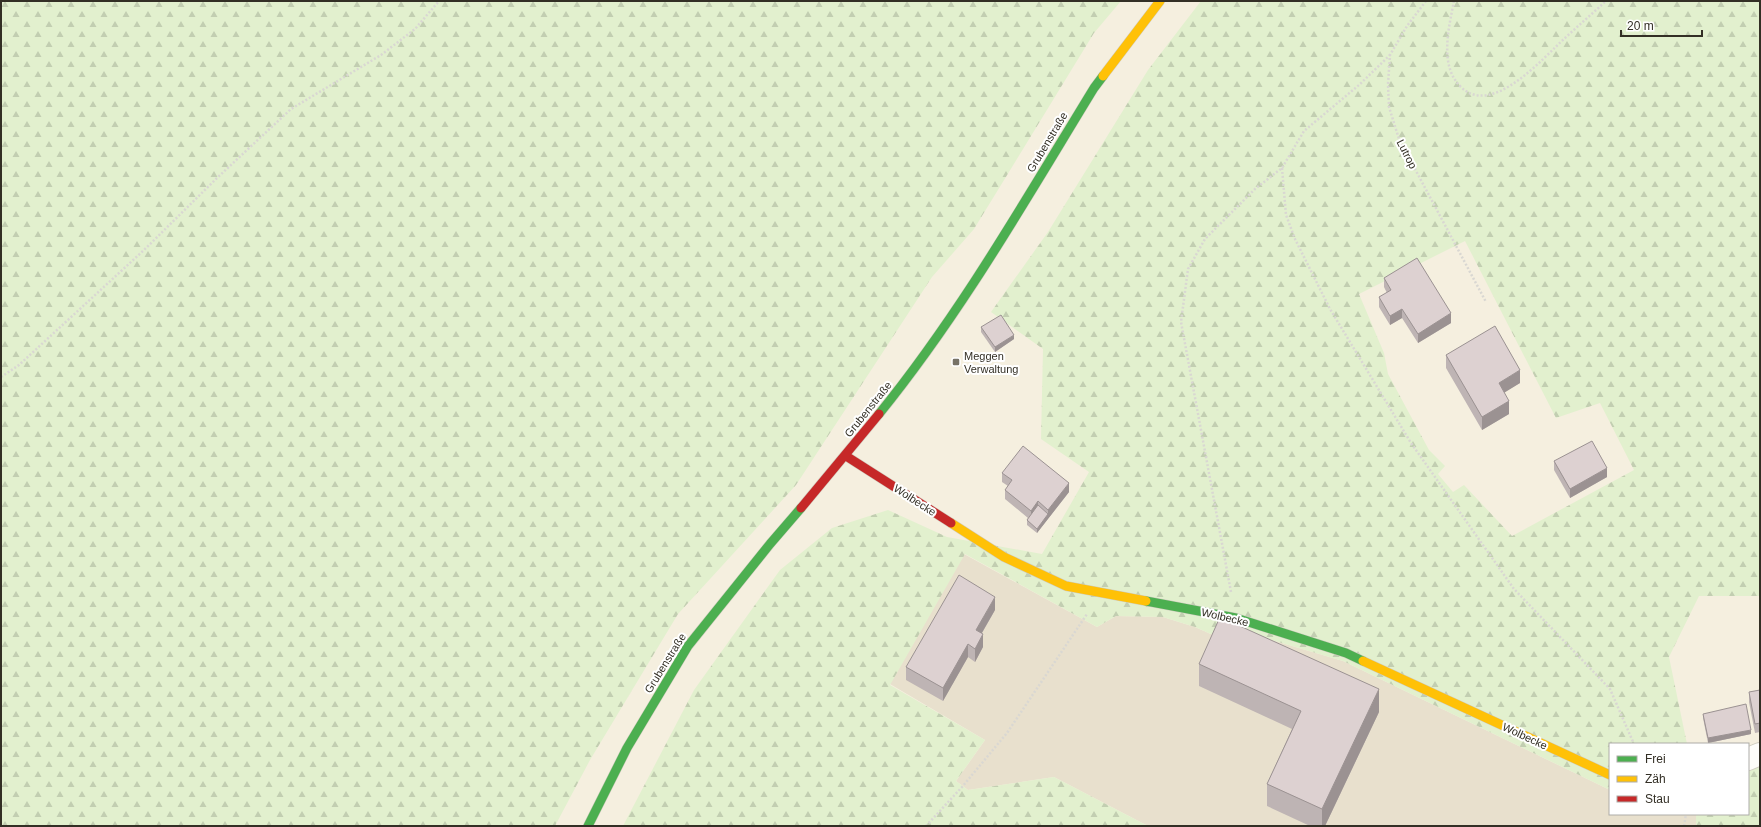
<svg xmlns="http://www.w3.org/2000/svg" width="1761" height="827" font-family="Arial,sans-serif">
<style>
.industrial{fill:#e8e0cd}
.forest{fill:url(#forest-firs);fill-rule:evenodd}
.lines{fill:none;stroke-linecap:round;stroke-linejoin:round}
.street-casing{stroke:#cfcbbf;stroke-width:24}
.fast-casing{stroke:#cfcbbf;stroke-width:10}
.slow-casing{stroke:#cfcbbf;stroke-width:10}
.jam-casing{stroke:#cfcbbf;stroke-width:10}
.path{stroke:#d9d7d2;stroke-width:2.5;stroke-dasharray:2 2;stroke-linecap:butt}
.street{stroke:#fefdfa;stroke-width:22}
.fast{stroke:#4caf50;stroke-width:9}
.slow{stroke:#ffc107;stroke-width:9}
.jam{stroke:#c62828;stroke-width:9}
.wall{fill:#beb4b4}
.shaded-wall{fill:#9b9292}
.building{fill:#ddd1d1;stroke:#9b9292}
.poi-dot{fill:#777266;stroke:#fff;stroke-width:1.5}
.labels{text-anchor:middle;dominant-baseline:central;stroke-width:4;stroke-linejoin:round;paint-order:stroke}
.street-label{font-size:11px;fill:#332f25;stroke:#fff}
.poi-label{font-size:11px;fill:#332f25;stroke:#fff;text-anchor:start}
</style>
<defs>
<pattern id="forest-firs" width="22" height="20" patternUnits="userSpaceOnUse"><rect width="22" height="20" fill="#e2f0ce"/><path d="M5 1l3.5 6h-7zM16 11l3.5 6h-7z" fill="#c2ceb1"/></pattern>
</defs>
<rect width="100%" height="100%" fill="#f5efdf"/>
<path class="industrial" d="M964 554 1097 627 1116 616 1163 617 1195 627 1222 639 1227 627 1343 661 1610 790V814H1696V826H1148L1054 777 968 790 956 781 985 740 890 684Z"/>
<g class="forest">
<path d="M1 1H1121L1094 33 974 229 932 277 796 485 678 614 590 760 555 826H1Z"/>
<path d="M1201 1H1760V596H1699L1669 657 1687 744H1610V790L1343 661 1228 627 1222 639 1195 627 1163 617 1116 616 1097 627 965 554 890 685 985 740 956 781 968 790 1054 777 1148 826H623L694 690 780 570 832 528 888 510 947 537 1042 554 1089 472 1041 439 1043 349 991 312 1048 232 1148 70ZM1465 241 1556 418 1600 403 1634 470 1512 536 1464 485 1453 492 1438 474 1445 466 1429 450 1388 374 1384 353 1359 294Z"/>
<path d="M1760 745V826H1696V814H1748V749Z"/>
</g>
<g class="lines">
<g class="street-casing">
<path id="street" d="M1748 759 1760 754"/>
</g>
<g class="fast-casing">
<g id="fast">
<path d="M879 414C961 313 1026 199 1094 88L1103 76"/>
<path d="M1146 601 1236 618 1346 653 1363 661"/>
<path d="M588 826 627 748 688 646 770 544 801 508"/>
</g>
</g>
<g class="slow-casing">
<g id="slow">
<path d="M1103 76 1160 1"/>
<path d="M951 523 1004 557 1066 586 1146 601"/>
<path d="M1363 661 1610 775"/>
</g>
</g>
<g class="jam-casing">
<g id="jam">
<path d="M846 456 951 523"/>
<path d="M801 508 879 414"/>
</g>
</g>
<g class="path">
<path d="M1426 1 1407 26 1390 55 1388 84 1389 107 1399 139 1486 302"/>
<path d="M1454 1C1449 27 1439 65 1460 86 1491 119 1543 58 1565 38 1579 25 1593 13 1606 1"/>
<path d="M1282 168 1286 215 1295 239 1330 309 1411 443 1514 589 1610 689 1634 744"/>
<path d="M1 377 19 365 144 250 217 178 291 109 381 55 415 29 439 1"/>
<path d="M1231 592 1181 322 1188 269 1205 239 1255 189 1282 168 1304 131 1359 85 1390 55"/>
<path d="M926 826 962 787 1007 733 1087 614"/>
<path d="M1684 826 1686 814"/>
</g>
<use href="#street" class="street"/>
<use href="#fast" class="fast"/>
<use href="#slow" class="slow"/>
<use href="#jam" class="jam"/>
</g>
<g class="wall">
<path d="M1384 278 1451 323 1418 343 1402 318 1390 325 1379 307V297L1387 293 1384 287Z"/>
<path d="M981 327 1014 339 995 352 981 332Z"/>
<path d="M1446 355 1520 383 1504 392 1509 414 1482 430 1446 368Z"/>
<path d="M1554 461 1607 477 1570 498 1554 470Z"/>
<path d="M1002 473 1069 492 1037 533 1027 525V520L1028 518 1005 499V490L1008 486 1002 482Z"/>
<path d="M995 610 982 633 983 647 975 662 968 657 943 701 906 680V667Z"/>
<path d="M1199 664 1379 712 1325 826H1310L1267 806V784L1292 729 1199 686Z"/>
<path d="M1760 690V732L1755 733 1749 702V692Z"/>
<path d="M1703 714 1751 734 1708 743 1703 718Z"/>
</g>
<g class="shaded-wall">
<path d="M1402 309V318L1390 325V316Z"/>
<path d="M1451 313V323L1418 343V334Z"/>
<path d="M1014 335V339L995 352V347Z"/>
<path d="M1520 370V383L1499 396V383Z"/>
<path d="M1509 401V414L1482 430V417Z"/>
<path d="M1607 468V477L1570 498V489Z"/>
<path d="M1069 483V492L1037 533V529L1048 514V510Z"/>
<path d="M1038 501V510L1031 520V511Z"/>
<path d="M995 597V610L976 643V630Z"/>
<path d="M983 634V647L975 662V649Z"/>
<path d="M968 644V657L943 701V688Z"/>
<path d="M1379 689V712L1325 826H1322V809Z"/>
<path d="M1751 730V734L1708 743V738Z"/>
</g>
<g class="building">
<path d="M1417 258 1451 313 1418 334 1402 309 1390 316 1379 297 1391 290 1384 278Z"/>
<path d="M1001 315 1014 335 995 347 981 327Z"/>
<path d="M1495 326 1520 370 1499 383 1509 401 1482 417 1446 355Z"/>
<path d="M1592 441 1607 468 1570 489 1554 461Z"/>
<path d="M1023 446 1069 483 1048 510 1038 501 1031 511 1005 490 1012 480 1002 473Z"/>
<path d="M1038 505 1048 514 1037 529 1027 520Z"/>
<path d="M959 575 995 597 976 630 983 634 975 649 968 644 943 688 906 667Z"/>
<path d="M1220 617 1379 689 1322 809 1267 784 1301 711 1199 664Z"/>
<path d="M1760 690V723L1755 724 1749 692Z"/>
<path d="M1746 704 1751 730 1708 738 1703 714Z"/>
</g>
<rect class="poi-dot" x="952" y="358" width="8" height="8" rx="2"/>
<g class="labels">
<g class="street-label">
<text transform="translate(1047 142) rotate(-59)">Grubenstraße</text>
<text transform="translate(1407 154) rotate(63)">Lutrop</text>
<text transform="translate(868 409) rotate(-51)">Grubenstraße</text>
<text transform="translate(915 500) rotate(33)">Wolbecke</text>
<text transform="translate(1225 617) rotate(13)">Wolbecke</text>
<text transform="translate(665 663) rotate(-58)">Grubenstraße</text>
<text transform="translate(1525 736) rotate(25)">Wolbecke</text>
</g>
<g class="poi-label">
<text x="964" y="356">Meggen<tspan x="964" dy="13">Verwaltung</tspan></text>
</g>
</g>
<rect width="1761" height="827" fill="none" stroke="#332f25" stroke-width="4"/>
<rect x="1609" y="743" width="140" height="72" fill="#ffffff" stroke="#adaca8"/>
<rect x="1617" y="756" width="20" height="6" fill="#4caf50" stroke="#adaca8"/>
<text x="1645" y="763" font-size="12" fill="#332f25">Frei</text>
<rect x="1617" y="776" width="20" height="6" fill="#ffc107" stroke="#adaca8"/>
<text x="1645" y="783" font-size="12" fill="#332f25">Zäh</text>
<rect x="1617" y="796" width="20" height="6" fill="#c62828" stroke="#adaca8"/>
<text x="1645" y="803" font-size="12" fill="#332f25">Stau</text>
<path d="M1621 30v6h81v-6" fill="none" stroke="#332f25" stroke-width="2"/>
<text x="1627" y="30" font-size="12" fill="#332f25" stroke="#ffffff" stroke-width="3" paint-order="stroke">20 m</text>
</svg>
